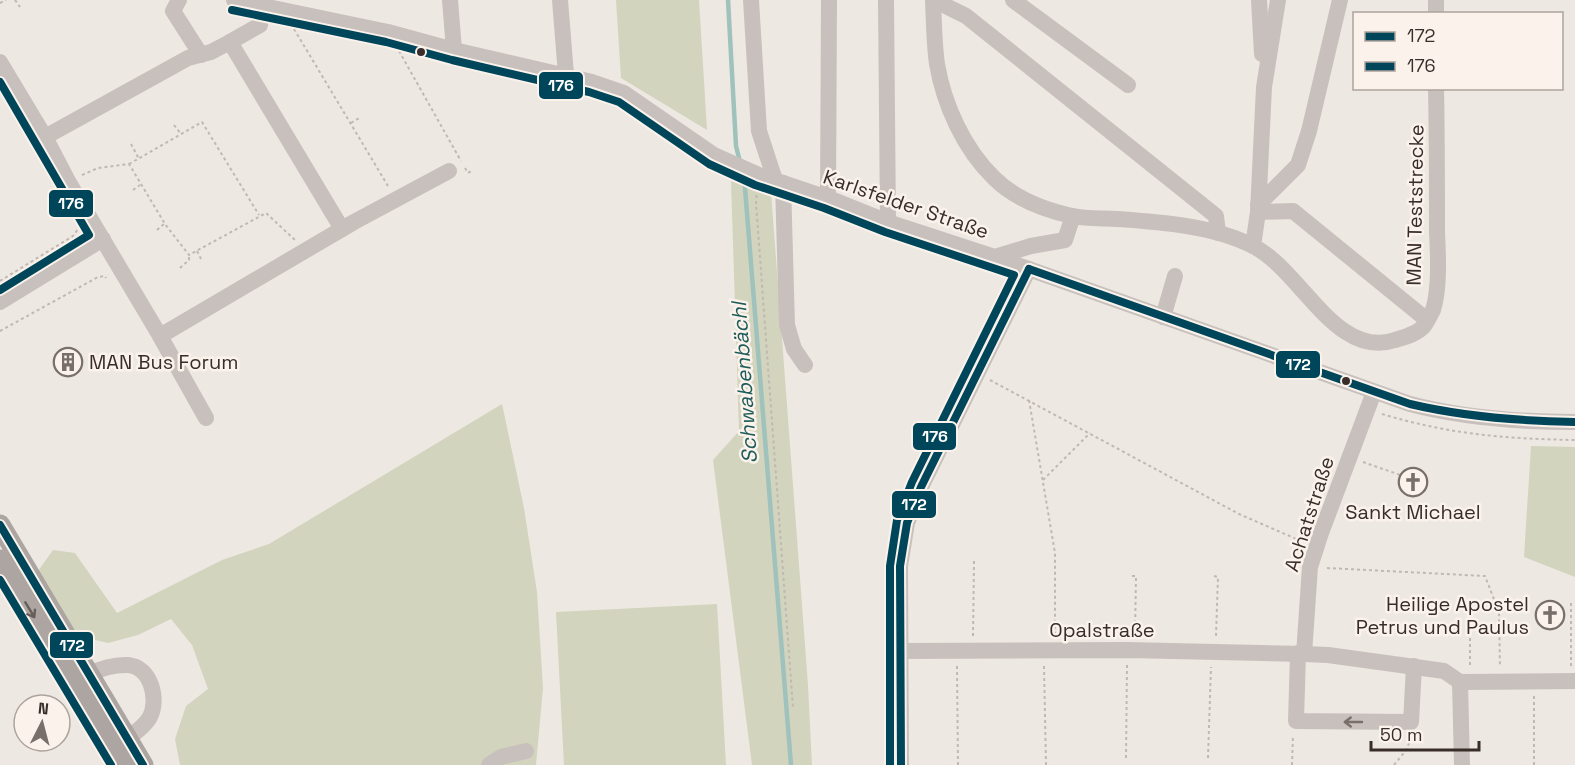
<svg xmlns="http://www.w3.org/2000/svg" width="1575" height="765" font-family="'Space Grotesk',sans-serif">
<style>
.green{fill:#d2d4bd}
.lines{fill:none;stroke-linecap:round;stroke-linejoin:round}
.stream{stroke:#9fc2bd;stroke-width:4.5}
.path{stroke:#c1b8b4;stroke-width:2;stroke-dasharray:3 3;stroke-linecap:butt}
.minor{stroke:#c8c0bc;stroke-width:16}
.major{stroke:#ada5a1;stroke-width:21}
.bus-1-casing{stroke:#faf2eb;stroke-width:12}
.bus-2-casing{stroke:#faf2eb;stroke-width:12}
.bus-1{stroke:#00465a;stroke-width:8}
.bus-2{stroke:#00465a;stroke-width:8}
.oneway{stroke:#675d59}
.oneway2{stroke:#796f6b}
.bus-dot{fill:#392d29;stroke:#faf2eb;stroke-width:2}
.labels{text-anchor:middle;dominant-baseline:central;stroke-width:5;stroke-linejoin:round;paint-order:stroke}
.street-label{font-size:20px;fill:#392d29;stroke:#faf2eb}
.poi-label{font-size:20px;fill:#392d29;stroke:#faf2eb;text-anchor:start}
.water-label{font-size:21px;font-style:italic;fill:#1e5c59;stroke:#faf2eb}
.line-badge{stroke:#faf2eb;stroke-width:2}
.badge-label{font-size:16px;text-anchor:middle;font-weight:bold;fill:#fff}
</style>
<rect width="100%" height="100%" fill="#eee8e3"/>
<g class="green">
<path d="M616 0H699L707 130 621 78Z"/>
<path d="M731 181 771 192 808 685 812 765H752L713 460 739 431Z"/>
<path d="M502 404 524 508 537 592 543 688 536 765H180L175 739 186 706 208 689 192 645 171 619 138 635 108 643 78 636 38 571 53 550 75 553 117 613 222 560 269 544Z"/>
<path d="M1531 446 1575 447V577L1524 557Z"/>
<path d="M717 604 726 765H564L556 612Z"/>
</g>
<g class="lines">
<g class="stream">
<path d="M728 0 736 146 740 162"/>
<path d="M742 173 745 188 791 765"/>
</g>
<g class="path">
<path d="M15 0 20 7"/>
<path d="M0 3 6 0"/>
<path d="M294 29 388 186"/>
<path d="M399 51 461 161"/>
<path d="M351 123 361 117"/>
<path d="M174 125 181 134"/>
<path d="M131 144 139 159"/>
<path d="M129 164 202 122 259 215"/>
<path d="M465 168 468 173 473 170"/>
<path d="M82 175 98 168 129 164 165 224 189 255 266 213 295 240"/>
<path d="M757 189 756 203 793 708"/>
<path d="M133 190 140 185"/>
<path d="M157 230 164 224"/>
<path d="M197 251 201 259"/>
<path d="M180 268 189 260V255"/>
<path d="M0 281 73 236 78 229"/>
<path d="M0 331 98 277 105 276 106 278"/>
<path d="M990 380 1239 514 1301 541"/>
<path d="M1029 400 1055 553V635"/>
<path d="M1382 414C1448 434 1506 439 1575 440"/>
<path d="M1363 462 1403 476"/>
<path d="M1043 480 1090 433"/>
<path d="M1327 568 1485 576 1499 612 1500 667"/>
<path d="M1132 576H1136L1135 635"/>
<path d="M1214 576 1218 577 1216 636"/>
<path d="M1571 603V666"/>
<path d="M973 636 974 561"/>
<path d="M1470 665V626"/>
<path d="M957 666 958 765"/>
<path d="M1044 666 1046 765"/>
<path d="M1126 758 1127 665"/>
<path d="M1208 758 1211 667"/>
<path d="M1292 765 1293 735"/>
<path d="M1394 765 1407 749 1411 737"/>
<path d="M1534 765V696"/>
</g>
<g class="minor">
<path d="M179 0 173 11 201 55"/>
<path d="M234 0 388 32 454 50 592 82 624 93 714 155 759 175 828 198 888 222 995 257 1410 404C1464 418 1519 422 1575 422"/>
<path d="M450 0 454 50"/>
<path d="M560 0 566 75"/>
<path d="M751 0 759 131 775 180"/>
<path d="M886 0 888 222"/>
<path d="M933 0C934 21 934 43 937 64 944 105 964 149 994 178 1014 198 1045 210 1072 216 1087 219 1103 218 1118 219 1161 222 1214 226 1253 246 1301 270 1336 360 1395 340 1405 337 1417 334 1424 326 1427 322 1431 314 1433 310 1440 288 1438 254 1437 232 1437 184 1437 136 1436 88"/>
<path d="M934 0 966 16 1216 216 1218 233"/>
<path d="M1013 0 1128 85"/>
<path d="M1259 0 1262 54"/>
<path d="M1436 0V14"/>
<path d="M230 42 260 25 263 7"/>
<path d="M0 62 45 137 68 181 160 336 206 418"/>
<path d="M45 137 188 58 211 52 230 42 342 229"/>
<path d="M783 183 787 325 794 349 805 365"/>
<path d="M828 198 829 0"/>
<path d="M1258 205 1298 165 1309 131 1340 0"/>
<path d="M1258 212 1293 211 1427 320"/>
<path d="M1253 246 1258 212 1264 87 1278 0"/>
<path d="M995 257 1031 246 1065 240 1073 216"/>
<path d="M0 302 103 239"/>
<path d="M1163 317 1175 276"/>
<path d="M160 336 354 222 449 171"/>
<path d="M900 651 1127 650 1304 654 1328 655 1444 671 1460 682"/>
<path d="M1298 653 1296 721 1411 722 1414 666"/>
<path d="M1304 654 1310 567 1321 533 1374 392"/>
<path d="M88 674C101 669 114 664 128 665 151 667 159 699 150 717 145 726 135 733 127 739"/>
<path d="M1460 682 1575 681"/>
<path d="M1460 682 1462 765"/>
<path d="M489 765 501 757 526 751"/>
<path d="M901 765 900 566 907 523 921 487 1029 269"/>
</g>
<g class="major">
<path d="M0 525 143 765"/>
<path d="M0 560 123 765"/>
</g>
<g class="bus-1-casing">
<g id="bus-1">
<path d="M1029 269 1410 404C1465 417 1519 421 1575 422"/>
<path d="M0 525 143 765"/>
<path d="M901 765 900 566 907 523 921 487 1029 269"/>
</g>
</g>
<g class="bus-2-casing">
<g id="bus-2">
<path d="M232 10 386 42 452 60 589 92 619 102 709 164 755 185 824 208 885 232 1014 275 912 482 897 520 890 566V765"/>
<path d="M0 82 89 235 0 290"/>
<path d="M0 580 111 765"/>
</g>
</g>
<use href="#bus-1" class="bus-1"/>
<use href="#bus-2" class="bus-2"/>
</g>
<defs><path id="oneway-shaft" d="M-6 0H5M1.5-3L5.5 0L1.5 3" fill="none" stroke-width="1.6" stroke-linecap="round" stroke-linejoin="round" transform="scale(1.5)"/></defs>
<use class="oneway" href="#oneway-shaft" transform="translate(30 610) rotate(59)"/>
<use class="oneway2" href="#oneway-shaft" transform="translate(1353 722) rotate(-180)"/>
<defs>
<g id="building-ring" transform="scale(1.5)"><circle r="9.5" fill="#faf2eb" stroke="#786e6a" stroke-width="1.5"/><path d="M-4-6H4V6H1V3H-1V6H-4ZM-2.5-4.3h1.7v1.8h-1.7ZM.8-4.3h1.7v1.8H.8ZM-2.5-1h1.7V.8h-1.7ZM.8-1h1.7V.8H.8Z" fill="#786e6a"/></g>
<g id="church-ring" transform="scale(1.5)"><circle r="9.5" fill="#faf2eb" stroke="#786e6a" stroke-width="1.5"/><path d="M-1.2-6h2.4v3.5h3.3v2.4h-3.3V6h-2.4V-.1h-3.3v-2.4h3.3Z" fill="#786e6a"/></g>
</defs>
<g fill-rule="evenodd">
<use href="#building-ring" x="68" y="362"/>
<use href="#church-ring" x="1413" y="482"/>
<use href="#church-ring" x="1550" y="615"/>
</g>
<g class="bus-dot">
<circle cx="421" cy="52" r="5"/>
<circle cx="1346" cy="381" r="5"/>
</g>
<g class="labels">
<g class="street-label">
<text transform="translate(906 204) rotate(19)">Karlsfelder Straße</text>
<text transform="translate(1415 205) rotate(-89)">MAN Teststrecke</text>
<text transform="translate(1309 514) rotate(-72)">Achatstraße</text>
<text x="1102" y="630">Opalstraße</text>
</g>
<g class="poi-label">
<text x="89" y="362">MAN Bus Forum</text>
<text x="1413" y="512" text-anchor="middle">Sankt Michael</text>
<text x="1529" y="604" text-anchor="end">Heilige Apostel<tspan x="1529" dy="23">Petrus und Paulus</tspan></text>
</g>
<g class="water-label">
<text transform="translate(744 383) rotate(-94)">Schwabenbächl</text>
</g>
</g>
<g class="line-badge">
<rect x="538" y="71" width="46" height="29" rx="6" fill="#00465a"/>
<rect x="48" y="189" width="46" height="29" rx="6" fill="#00465a"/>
<rect x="1275" y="350" width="46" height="29" rx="6" fill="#00465a"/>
<rect x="912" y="422" width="45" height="29" rx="6" fill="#00465a"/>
<rect x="891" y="490" width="46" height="29" rx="6" fill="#00465a"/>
<rect x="49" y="631" width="45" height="28" rx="6" fill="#00465a"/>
</g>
<g class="badge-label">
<text x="561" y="91">176</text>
<text x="71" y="209">176</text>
<text x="1298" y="370">172</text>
<text x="935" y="442">176</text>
<text x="914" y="510">172</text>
<text x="72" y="651">172</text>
</g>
<rect x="1353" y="12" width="210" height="78" fill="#faf2eb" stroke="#ada39d" stroke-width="1.5"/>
<rect x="1365" y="32" width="30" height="9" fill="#00465a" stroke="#ada39d" stroke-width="1.5"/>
<text x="1407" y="42" font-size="18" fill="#392d29">172</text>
<rect x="1365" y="62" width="30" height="9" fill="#00465a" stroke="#ada39d" stroke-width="1.5"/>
<text x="1407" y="72" font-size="18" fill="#392d29">176</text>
<g transform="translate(42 723) rotate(6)"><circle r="28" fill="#faf2eb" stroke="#ada39d" stroke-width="1.5"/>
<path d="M0-4.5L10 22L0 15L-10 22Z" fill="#786e6a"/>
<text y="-9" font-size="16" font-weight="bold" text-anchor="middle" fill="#392d29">N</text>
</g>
<path d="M1371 741v9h108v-9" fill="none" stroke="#392d29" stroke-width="3"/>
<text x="1380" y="741" font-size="18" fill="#392d29" stroke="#faf2eb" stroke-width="4.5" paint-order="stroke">50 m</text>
</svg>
